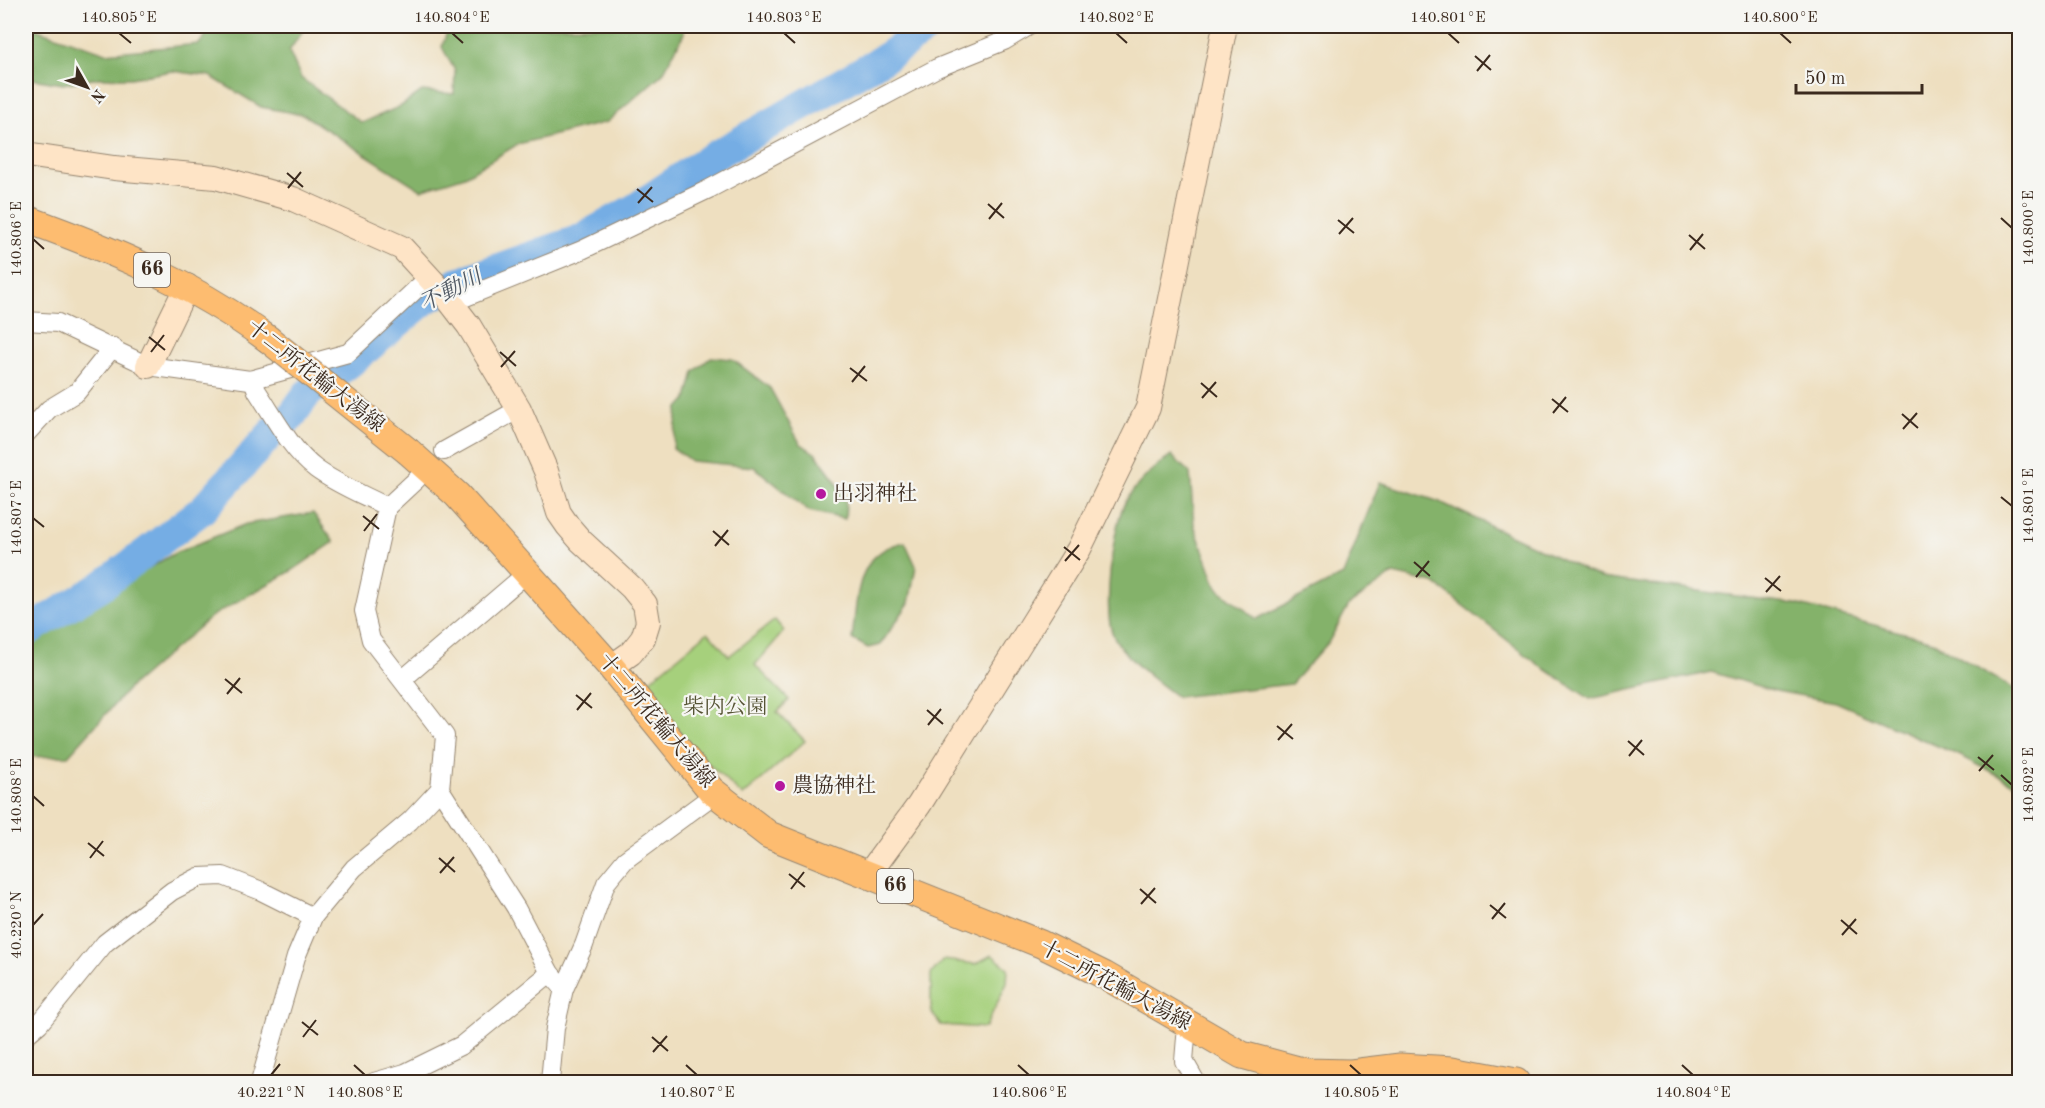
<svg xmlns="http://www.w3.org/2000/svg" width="2045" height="1108" font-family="'Old Standard TT','Noto Serif JP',serif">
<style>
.green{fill:#a6d07b;stroke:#707d4c;stroke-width:1.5}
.forest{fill:#84b26b;stroke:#606e44;stroke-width:1.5}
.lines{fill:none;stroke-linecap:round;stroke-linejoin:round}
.river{stroke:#75ade4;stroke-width:30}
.street-casing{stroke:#94846f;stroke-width:20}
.secondary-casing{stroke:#94846f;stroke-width:26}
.primary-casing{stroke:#94846f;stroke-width:29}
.street{stroke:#fff;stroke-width:18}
.secondary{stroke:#fee4c6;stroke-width:24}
.primary{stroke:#fdbc70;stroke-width:27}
.primary-bridge-casing{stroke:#94846f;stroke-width:29;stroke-linecap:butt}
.primary-bridge{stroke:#fdbc70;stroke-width:27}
.ticks{fill:none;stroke:#3b2a1e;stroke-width:2}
.poi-dot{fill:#b5179e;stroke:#f6f6f2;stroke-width:2}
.labels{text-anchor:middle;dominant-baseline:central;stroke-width:4.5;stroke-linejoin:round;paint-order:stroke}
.shield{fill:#f6f6f2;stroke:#73675e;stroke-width:1.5}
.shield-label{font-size:20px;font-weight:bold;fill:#3b2a1e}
.street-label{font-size:21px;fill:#3b2a1e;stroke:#f6f6f2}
.poi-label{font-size:21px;fill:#3b2a1e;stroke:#f6f6f2;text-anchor:start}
.park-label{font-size:21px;fill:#565435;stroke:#f6f6f2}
.water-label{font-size:22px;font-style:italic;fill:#4f5863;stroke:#f6f6f2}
.neatline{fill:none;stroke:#3b2a1e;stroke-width:2}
.ticks-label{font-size:15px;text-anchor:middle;fill:#3b2a1e}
</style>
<rect width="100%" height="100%" fill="#f6f6f2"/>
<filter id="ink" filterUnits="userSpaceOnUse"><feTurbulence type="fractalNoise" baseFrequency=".0167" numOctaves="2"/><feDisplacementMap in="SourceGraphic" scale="12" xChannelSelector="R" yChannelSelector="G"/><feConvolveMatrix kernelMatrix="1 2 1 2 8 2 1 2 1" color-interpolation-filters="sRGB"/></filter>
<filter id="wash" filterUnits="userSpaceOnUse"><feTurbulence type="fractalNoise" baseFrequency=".008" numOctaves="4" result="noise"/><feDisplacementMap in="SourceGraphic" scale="24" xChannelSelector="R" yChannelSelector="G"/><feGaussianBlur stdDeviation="1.35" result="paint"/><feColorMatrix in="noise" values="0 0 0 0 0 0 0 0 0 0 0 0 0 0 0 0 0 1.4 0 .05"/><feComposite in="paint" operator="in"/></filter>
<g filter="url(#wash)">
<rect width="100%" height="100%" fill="#eedfc0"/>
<g class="green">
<path d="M775 620 784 631 755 665 789 700 777 712 805 741 743 796 695 751 643 686 708 632 729 656Z"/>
<path d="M992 955 1008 968 1007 983 985 1028 941 1025 931 1012V974L943 960 975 964Z"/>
</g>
<g class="forest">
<path d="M26 26 106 53 199 44 214 26H306L289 51 301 78 362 123 401 106 422 91 454 94 455 71 442 47 449 26H683L684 33 663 73 607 122 518 144 465 176 421 190 304 115 261 107 210 76 172 71 131 78H98L63 84 26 78Z"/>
<path d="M711 357 732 359 770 388 800 443 816 454 836 481 846 502 845 519 809 511 754 467 691 461 673 448 678 409 687 399 694 372Z"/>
<path d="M1171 455 1190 473 1194 525 1217 588 1257 619 1343 575 1380 482 1440 502 1601 578 1796 604 1930 640 2019 692V786L1963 757 1836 702 1776 691 1711 672 1590 699 1539 665 1434 583 1393 574 1349 605 1328 643 1291 684 1177 697C1158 683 1120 655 1112 632 1103 610 1113 521 1126 501 1137 482 1154 469 1171 455Z"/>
<path d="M313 513 334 542 293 570 212 616 130 687 68 756 26 757V638L175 553 246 524Z"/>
<path d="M905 542 916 566 909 603 880 645 868 648 852 639C858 597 854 552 905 542Z"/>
</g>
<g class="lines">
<path class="river" d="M26 632 100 587 202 510 278 426 290 418 307 394 350 363 425 300 459 282 578 240 637 207 702 163 886 57 930 26"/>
</g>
</g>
<g filter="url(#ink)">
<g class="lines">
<g class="street-casing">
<g id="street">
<path d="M451 303 582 250 709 189 937 68 1004 41 1029 26"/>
<path d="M26 321 58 323 148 366 250 380 348 353 428 278"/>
<path d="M253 380 257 391C274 417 291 450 316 469 338 485 364 495 387 507"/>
<path d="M26 434 49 409 77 392 113 347"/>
<path d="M444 451 519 409"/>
<path d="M417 479 387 507 364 611 371 640 445 736 440 789 516 908 550 973 564 989"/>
<path d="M403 679 527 573"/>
<path d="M1187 1025 1184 1061 1196 1082"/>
<path d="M26 1035 39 1024 105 943 172 891 199 877 223 876 259 890 313 917"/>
<path d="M260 1082 296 957 313 917 354 868 410 821 440 789"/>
<path d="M374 1082 405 1073 462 1045 550 973"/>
<path d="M550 1082 555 1028 564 989 584 945 606 883 625 860 716 793"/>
</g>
</g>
<g class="secondary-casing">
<g id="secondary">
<path d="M26 155 114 168 216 177 293 199 402 248 446 296 469 326 519 409 546 471 559 513 568 526 581 541 632 588 645 604 648 622 643 638 631 653 611 667"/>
<path d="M148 366 187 286"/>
<path d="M868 875 919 805 1079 549 1148 408 1225 26"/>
</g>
</g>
<g class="primary-casing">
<g id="primary">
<path d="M26 219C112 250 194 284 268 339"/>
<path d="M409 452 457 495 547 595 611 667 711 790 769 835 1041 944 1104 975 1242 1055 1306 1072 1351 1073 1400 1067 1453 1070 1516 1082"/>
</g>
</g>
<use href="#street" class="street"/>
<use href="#secondary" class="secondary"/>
<use href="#primary" class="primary"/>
<g class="primary-bridge-casing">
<path id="primary-bridge" d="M268 339 409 452"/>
</g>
<use href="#primary-bridge" class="primary-bridge"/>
</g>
</g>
<path class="ticks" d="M119 33 131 43M452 33 463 43M784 33 795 43M1116 33 1127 43M1448 33 1459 43M1780 33 1791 43M1475 56 1491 70M1477 71 1490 55M287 173 303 187M288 188 301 172M637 189 653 202M638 203 652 187M988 204 1004 218M2001 218 2012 228M989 219 1002 203M1338 220 1354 233M1339 234 1353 218M1689 235 1705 249M33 239 44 249M1690 250 1703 234M149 337 165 350M151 352 164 335M500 352 516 366M501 367 515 351M850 368 867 381M852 382 865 366M1201 383 1217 397M1202 398 1216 382M1552 399 1568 412M1553 413 1566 397M1902 414 1918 428M1903 429 1917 413M2001 497 2012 506M363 516 379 529M33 518 44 527M364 531 377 514M713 531 729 545M715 546 728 530M1064 547 1080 560M1065 561 1079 545M1414 562 1430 576M1416 577 1429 561M1765 578 1781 591M1766 592 1780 576M225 679 242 693M227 694 240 678M576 695 592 708M577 710 591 693M927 710 943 724M928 725 941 709M1277 726 1293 739M1278 740 1292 724M1628 741 1644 755M1629 756 1642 740M1978 757 1994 770M1979 771 1993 755M2001 775 2012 785M33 796 44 806M88 843 104 856M90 858 103 841M439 858 455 872M440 873 454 857M789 874 805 887M791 889 804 872M1140 889 1156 903M1141 904 1155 888M1490 905 1506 918M1492 919 1505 903M1841 920 1857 934M33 925 43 914M1842 935 1856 919M302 1022 318 1035M303 1037 316 1020M652 1037 668 1051M653 1052 667 1036M354 1065 365 1075M686 1065 697 1075M1018 1065 1029 1075M1350 1065 1361 1075M1682 1065 1693 1075M271 1075 280 1064"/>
<g class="poi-dot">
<circle cx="821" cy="494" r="6"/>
<circle cx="780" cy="786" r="6"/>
</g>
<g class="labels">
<g class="shield">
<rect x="134" y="253" width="36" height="34" rx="4.5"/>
<rect x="877" y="869" width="36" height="34" rx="4.5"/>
</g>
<g class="shield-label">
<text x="152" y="270">66</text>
<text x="895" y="886">66</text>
</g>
<g class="street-label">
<text transform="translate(315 377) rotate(38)">十二所花輪大湯線</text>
<text transform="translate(656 721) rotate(50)">十二所花輪大湯線</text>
<text transform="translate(1115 986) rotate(28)">十二所花輪大湯線</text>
</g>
<g class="poi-label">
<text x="833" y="494">出羽神社</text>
<text x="792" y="786">農協神社</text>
</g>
<g class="park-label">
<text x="725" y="707">柴内公園</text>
</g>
<g class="water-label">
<text transform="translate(451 291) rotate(-27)">不動川</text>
</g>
</g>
<rect width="2045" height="1108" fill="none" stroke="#f6f6f2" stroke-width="66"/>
<g transform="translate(87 87) rotate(130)" stroke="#f6f6f2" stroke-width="4.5" paint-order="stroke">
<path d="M0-4.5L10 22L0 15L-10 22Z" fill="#3b2a1e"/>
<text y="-9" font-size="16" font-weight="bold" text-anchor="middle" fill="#3b2a1e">N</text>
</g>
<path d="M1796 84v9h126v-9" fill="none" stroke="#3b2a1e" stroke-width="3"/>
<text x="1805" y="84" font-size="18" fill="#3b2a1e" stroke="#f6f6f2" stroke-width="4.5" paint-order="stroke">50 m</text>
<rect x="33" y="33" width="1979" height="1042" class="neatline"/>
<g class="ticks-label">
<text x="119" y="22">140.805°E</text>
<text x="452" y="22">140.804°E</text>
<text x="784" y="22">140.803°E</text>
<text x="1116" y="22">140.802°E</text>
<text x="1448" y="22">140.801°E</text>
<text x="1780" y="22">140.800°E</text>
<text transform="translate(2028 228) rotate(-90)" y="5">140.800°E</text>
<text transform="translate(16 239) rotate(-90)" y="5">140.806°E</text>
<text transform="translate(2028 506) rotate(-90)" y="5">140.801°E</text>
<text transform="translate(16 518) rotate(-90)" y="5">140.807°E</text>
<text transform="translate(2028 785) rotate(-90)" y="5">140.802°E</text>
<text transform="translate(16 796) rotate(-90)" y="5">140.808°E</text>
<text transform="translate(16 925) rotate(-90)" y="5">40.220°N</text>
<text x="271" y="1097">40.221°N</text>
<text x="365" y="1097">140.808°E</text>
<text x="697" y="1097">140.807°E</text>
<text x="1029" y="1097">140.806°E</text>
<text x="1361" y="1097">140.805°E</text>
<text x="1693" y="1097">140.804°E</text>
</g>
</svg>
